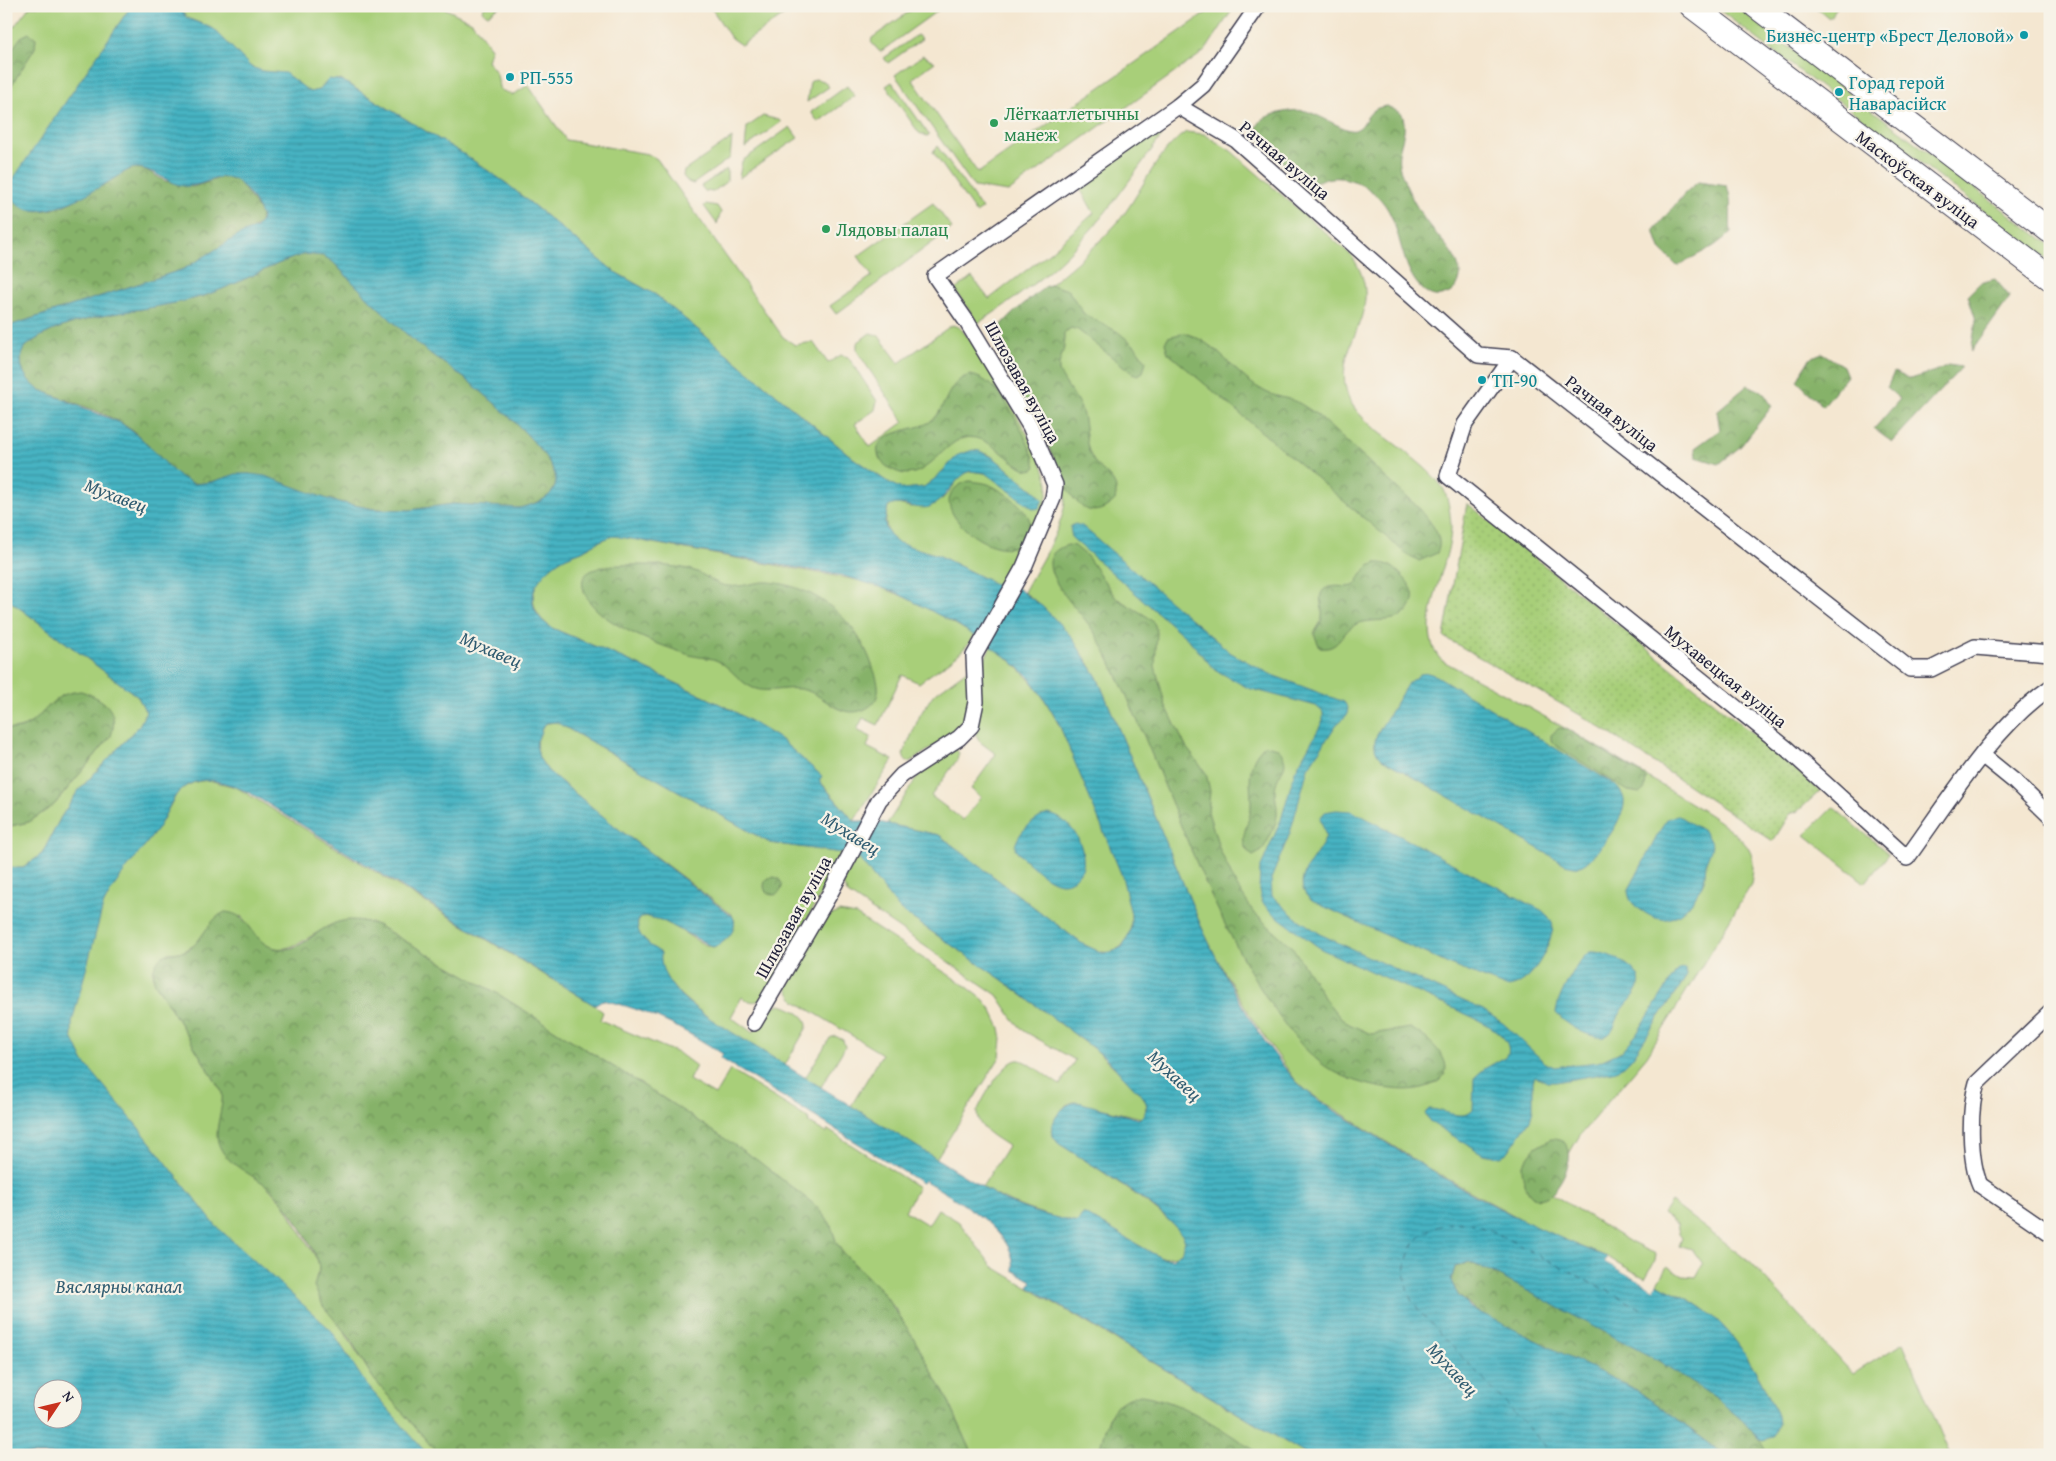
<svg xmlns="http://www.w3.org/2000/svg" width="2056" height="1461" font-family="'Gentium Book Plus',serif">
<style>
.grass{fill:#a8cf79;stroke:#65785a;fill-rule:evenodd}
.forest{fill:url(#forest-crowns);stroke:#546a52}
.garden{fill:url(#garden-dots);stroke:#65785a}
.water{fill:url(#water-rules);stroke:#346a7e;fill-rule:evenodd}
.pier{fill:#f4e7d1}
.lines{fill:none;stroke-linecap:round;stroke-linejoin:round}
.ferry{stroke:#305c71;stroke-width:1;stroke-dasharray:6 5;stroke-linecap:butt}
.minor-casing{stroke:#424052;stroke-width:18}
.primary-casing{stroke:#424052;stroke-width:26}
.minor{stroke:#fff;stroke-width:15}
.primary{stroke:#fff;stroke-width:24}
.culture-dot{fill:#0f9aa8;stroke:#f7f3e8;stroke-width:2}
.leisure-dot{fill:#2e9e5b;stroke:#f7f3e8;stroke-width:2}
.labels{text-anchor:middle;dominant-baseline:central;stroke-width:4.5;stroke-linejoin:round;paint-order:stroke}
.culture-label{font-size:18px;fill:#0d838f;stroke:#f7f3e8;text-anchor:start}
.leisure-label{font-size:18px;fill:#27864d;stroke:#f7f3e8;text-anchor:start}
.street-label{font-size:18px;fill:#22223b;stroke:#f7f3e8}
.water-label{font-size:19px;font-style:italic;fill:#305c71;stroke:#f7f3e8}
</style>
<defs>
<pattern id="forest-crowns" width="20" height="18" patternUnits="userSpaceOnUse" patternTransform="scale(1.25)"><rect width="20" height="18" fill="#86b269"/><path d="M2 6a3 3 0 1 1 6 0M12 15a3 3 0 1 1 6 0" fill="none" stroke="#6d9058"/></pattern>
<pattern id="garden-dots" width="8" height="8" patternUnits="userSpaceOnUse" patternTransform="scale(1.25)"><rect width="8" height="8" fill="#a8cf79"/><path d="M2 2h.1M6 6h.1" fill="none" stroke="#90b16a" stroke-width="1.8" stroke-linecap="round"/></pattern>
<pattern id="water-rules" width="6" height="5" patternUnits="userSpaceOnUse" patternTransform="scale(1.25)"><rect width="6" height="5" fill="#46b3c2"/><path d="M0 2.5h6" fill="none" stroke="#3a919f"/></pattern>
</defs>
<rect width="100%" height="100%" fill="#f7f3e8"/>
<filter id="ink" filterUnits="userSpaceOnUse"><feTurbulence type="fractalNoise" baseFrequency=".02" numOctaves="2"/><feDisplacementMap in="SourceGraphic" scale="10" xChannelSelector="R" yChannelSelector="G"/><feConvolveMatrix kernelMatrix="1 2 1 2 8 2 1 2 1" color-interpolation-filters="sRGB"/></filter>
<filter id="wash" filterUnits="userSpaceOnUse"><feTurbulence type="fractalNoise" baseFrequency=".0096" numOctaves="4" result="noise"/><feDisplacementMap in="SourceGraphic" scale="20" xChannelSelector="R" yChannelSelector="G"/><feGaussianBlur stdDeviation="1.12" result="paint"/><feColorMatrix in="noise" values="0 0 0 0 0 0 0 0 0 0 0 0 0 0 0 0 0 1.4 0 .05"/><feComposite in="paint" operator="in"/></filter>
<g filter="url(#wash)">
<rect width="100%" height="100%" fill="#f4e7d1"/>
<g class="grass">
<path d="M30 6H131L36 148 6 327V37Z"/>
<path d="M177 6H440L472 22 491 48 487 61C490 65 496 71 497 75 501 93 495 87 513 95L528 85 566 140 648 154 657 159 783 337 795 345 813 342 828 363 841 355 848 357 877 401 875 410 855 424 870 447 904 422 857 351V343L870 333 878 335 899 363 949 327 952 325 959 327C977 343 1050 465 1048 486 1047 519 1019 557 1004 587L999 586 938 555 896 543C885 531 884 522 888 507 897 501 901 506 911 507 917 507 936 502 942 499 953 491 954 478 970 471L985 473 1039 508 1043 500 1036 492 994 458 988 454 958 455 937 477 924 487 902 489 889 483 853 458 656 295 615 272 506 183 465 155 343 81 338 79 319 90 310 92 251 67 205 25 187 18Z"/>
<path d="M484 6H500L488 15 482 11Z"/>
<path d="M710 6H797L741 45 731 38Z"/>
<path d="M917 6H944L880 52 871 42 872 38Z"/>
<path d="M1216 6H1235L1205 51 1008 192 974 187 895 75 923 55 935 62 912 79 978 173Z"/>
<path d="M1714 6H1735L2050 245V261Z"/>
<path d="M1814 6H1838L1829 18Z"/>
<path d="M917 35 922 39 888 63 884 58Z"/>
<path d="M815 79 824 81 829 87 807 102 810 82Z"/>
<path d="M892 82 929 135 927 136 919 133 886 86Z"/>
<path d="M847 86 855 96 818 122 811 112Z"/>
<path d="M763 116 779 120 781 122 745 148 747 127Z"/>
<path d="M1164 124 1167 126 1161 137C1132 176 1104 219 1069 253 1046 276 1006 306 978 323L955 290 972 277 989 299 1050 252 1094 213 1078 185Z"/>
<path d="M790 127 798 138 739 178 742 161Z"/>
<path d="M1186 132 1204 134 1231 151 1351 255C1392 313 1329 343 1348 396 1352 408 1364 419 1374 428 1393 443 1430 468 1443 488 1449 499 1450 513 1451 525 1452 566 1411 625 1441 660 1518 701 1595 744 1669 790 1693 805 1729 824 1746 845 1756 858 1753 870 1751 885L1647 1056 1580 1135 1547 1191 1632 1243 1656 1254 1655 1260 1645 1278 1607 1257 1547 1233 1508 1212 1426 1167 1308 1092 1296 1081 1254 1022 1218 961 1201 926 1097 677C1078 644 1055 615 1024 592 1037 567 1062 530 1065 502 1068 471 1030 411 1014 384 1008 373 997 359 996 346 994 336 999 330 1005 322 1042 289 1084 261 1117 223 1141 195 1154 154 1186 132Z"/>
<path d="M732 138 730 158 693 184 688 182 683 176 684 171Z"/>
<path d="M937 146 982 209 976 213 933 152Z"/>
<path d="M727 169V181L713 192 705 191 701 186Z"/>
<path d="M933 203 952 228 836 314 830 306 872 276 858 256Z"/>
<path d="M706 204 717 206 721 212 717 224 704 206Z"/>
<path d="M614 536H625L647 542 868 582 919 603 974 635C962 657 939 667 919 683L902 675 878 725 863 718 857 730 871 737 867 747 893 760 854 821 819 780 821 776 780 739 732 710 634 663 552 628C520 607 533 572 564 558 570 555 576 553 582 551 593 545 602 539 614 536Z"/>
<path d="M6 598 129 690 138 697 146 712 139 726 78 791 61 817 42 854 23 868 10 869 103 906 117 879 157 829 176 795 184 787 195 782 208 780 236 787 594 1005 603 1012 600 1020 680 1054 696 1066 689 1080 715 1095 730 1070 809 1119 808 1122 826 1133 828 1130 918 1187 905 1211 928 1225 938 1209 959 1222 992 1266 1307 1455H1262L1168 1402 1110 1414 1098 1455H973L949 1402 896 1310 881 1290 843 1253 837 1244 830 1223 671 1103 498 994 377 925C322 905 302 963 266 945 255 940 250 925 241 916L183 952 168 953 153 971 154 981 222 1092 224 1105 218 1130 234 1163 263 1182 284 1204 318 1261 319 1270 316 1278 340 1325 373 1378 439 1455H6V827L29 822 54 805 111 736 68 693C49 704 31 734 6 728V647C15 638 8 633 6 624 4 616 6 606 6 598ZM42 1388H72V1418H42Z"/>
<path d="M991 645C1012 661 1032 679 1046 702 1070 741 1085 785 1102 827 1113 855 1129 884 1131 914 1132 925 1130 941 1119 948 1106 957 1094 950 1081 943L939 835 887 824 923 768 955 748 959 753 957 760 931 796 963 820 981 797 971 789 996 754 980 742 974 731 982 666Z"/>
<path d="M967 670 972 700 965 726 910 762 905 760 903 755 920 715 933 695Z"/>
<path d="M556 722 770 843 843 853 766 995C757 1003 753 1004 742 997L731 1017 753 1033C766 1012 770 995 797 1012 803 1016 807 1019 807 1027L785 1065C754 1046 667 1000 660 964 659 961 661 956 661 953 650 946 629 932 641 917 663 911 691 943 713 947L721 944 735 921 730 913 616 827 548 771 539 758 536 744 543 726 547 723Z"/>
<path d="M1833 807 1889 854 1865 883 1805 835Z"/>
<path d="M857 856 900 910 1001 979 1098 1052 1142 1094 1147 1105 1142 1118 1074 1102 1066 1105 1051 1131 1058 1143C1080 1157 1179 1219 1185 1240 1187 1246 1182 1252 1177 1256L1161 1258 1083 1214 1078 1223C1043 1215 1012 1206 982 1187L1008 1146C995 1137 977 1129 977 1112 982 1099 1006 1057 1020 1060 1033 1064 1048 1078 1060 1085L1075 1060 1024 1031 1013 1019 997 995 848 894 842 883Z"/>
<path d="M839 912 856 915 966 986 984 1000 991 1009 1000 1028 1002 1039 1000 1057 936 1159 851 1106 882 1054 795 1001 787 989 786 982 824 918Z"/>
<path d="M835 1036 843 1040 845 1047 821 1087 805 1078 830 1038Z"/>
<path d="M1671 1202 1751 1263 1853 1374 1903 1343 1950 1455H1725L1671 1413 1778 1424C1771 1388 1732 1328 1701 1307 1687 1298 1671 1291 1657 1283L1667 1266 1683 1276 1696 1277 1703 1264 1692 1249 1679 1246 1682 1238 1679 1234 1677 1224 1663 1214Z"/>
</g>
<g class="forest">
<path d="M29 33 36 38 35 48 6 94V58L21 37Z"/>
<path d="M1387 106 1402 114C1410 135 1394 148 1400 169 1406 188 1414 203 1425 220 1436 236 1458 253 1460 274 1461 282 1454 292 1447 294 1440 297 1435 297 1429 294 1398 276 1404 225 1381 200 1368 186 1350 176 1331 178 1323 179 1316 183 1308 181 1294 176 1271 150 1259 139L1256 133C1257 123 1262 118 1272 115 1282 112 1295 109 1306 111 1318 114 1348 133 1355 130 1368 126 1364 108 1387 106Z"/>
<path d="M134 168 144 169 165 181 193 187 222 177 232 178 240 183 261 213 260 224 184 269 6 327V179C12 186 9 197 17 203 52 230 101 178 134 168Z"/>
<path d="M1698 182 1727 186C1733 202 1729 216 1731 233L1714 246 1677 266 1660 249 1654 230 1685 193Z"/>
<path d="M305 254 324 256 333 262C358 288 384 314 412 339 429 354 449 366 467 380 488 396 556 455 556 480 556 498 533 505 519 508L453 504 410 510 374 509 333 501 249 474C231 474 207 486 193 483 168 478 152 446 133 431 105 410 70 403 38 389 25 379 16 364 24 348 66 311 150 313 203 296 238 285 270 264 305 254Z"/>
<path d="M1995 279 2010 297 1971 352 1976 320 1968 295 1980 283Z"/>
<path d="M1052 285 1068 290 1084 314 1118 332 1135 346 1146 361 1143 372 1138 375 1132 373 1078 330 1071 328 1064 333V348L1059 364V371C1065 386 1078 397 1082 412 1087 427 1084 444 1092 458 1101 474 1121 477 1115 500 1081 533 1064 482 1053 457 1047 443 1040 429 1033 416 1023 399 989 353 996 334 1002 319 1033 297 1046 286Z"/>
<path d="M1184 333C1220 343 1232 374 1264 391 1274 397 1286 397 1297 402 1303 405 1310 410 1316 414L1420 509C1430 522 1445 537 1437 553L1419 561 1410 557 1168 353 1165 343 1168 337Z"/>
<path d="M1822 353 1843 366 1847 376 1823 406 1797 381 1810 358Z"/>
<path d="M1948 365 1962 367 1892 442 1874 429 1900 399 1887 388 1894 372 1910 379 1935 371Z"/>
<path d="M969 375C1001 378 1021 429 1033 455L1036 467C1022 482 993 431 964 438 940 444 924 487 893 470 888 468 881 463 879 457 869 433 913 430 926 424 948 413 943 384 969 375Z"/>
<path d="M1748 385 1763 392 1772 406 1741 446 1719 464 1696 457 1695 448 1720 430 1717 411Z"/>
<path d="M969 481C975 482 982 482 988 484 1004 491 1042 515 1027 536 1023 542 1018 546 1012 547 980 554 917 497 969 481Z"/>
<path d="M1068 545 1075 546 1087 556 1116 598 1148 617 1154 623 1157 632 1155 666 1165 704 1186 747 1206 773 1210 791 1208 812 1220 850 1236 885 1254 913 1293 948 1325 999 1337 1014 1349 1024 1371 1034 1410 1028C1435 1041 1470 1076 1422 1088 1394 1095 1344 1081 1322 1064 1294 1042 1274 1010 1256 981 1195 880 1162 766 1110 661 1103 647 1096 633 1086 621 1073 604 1024 557 1068 545Z"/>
<path d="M1376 563C1389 562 1396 569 1405 579 1411 586 1416 594 1412 603 1402 628 1376 616 1357 624 1341 630 1341 651 1320 648L1314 634C1316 629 1319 626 1321 621 1326 609 1312 591 1330 587 1338 585 1346 588 1354 586L1367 567Z"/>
<path d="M660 565C673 567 686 567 697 572 708 577 717 585 728 586 742 588 755 581 769 582 816 586 857 620 872 665 876 676 882 689 875 701 870 708 861 712 852 712 835 712 823 696 808 691 790 684 770 695 753 688 737 681 729 664 713 659 703 657 693 657 684 653 656 644 588 620 583 587 581 579 585 573 593 570 609 562 642 566 660 565Z"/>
<path d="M81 691C104 699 120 710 111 736L54 805 29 822 6 827V728C28 734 41 712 55 700 63 694 71 692 81 691Z"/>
<path d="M1559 728 1566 729 1640 773 1646 778 1645 789 1640 793 1628 791 1558 747 1551 740V735Z"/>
<path d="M1265 745 1278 748C1292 767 1281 767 1276 784 1273 794 1278 804 1277 815 1276 828 1268 840 1262 851L1253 856C1233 842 1251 824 1251 806 1251 783 1245 762 1265 745Z"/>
<circle cx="773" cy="886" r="9"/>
<path d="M225 912C254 914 250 946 280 949 313 952 323 905 377 925L498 994 671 1103 757 1160 815 1205 830 1223 837 1244 843 1253 881 1290 912 1335 949 1402 973 1455H439L373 1378 349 1337 323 1306 314 1286 319 1270 318 1261C308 1238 292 1211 275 1193 258 1175 225 1167 218 1142 214 1127 224 1109 222 1092L154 981C153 972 153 966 159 959 168 950 181 955 191 948 204 937 209 919 225 912Z"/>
<path d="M1551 1139C1588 1139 1560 1191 1546 1197 1527 1206 1522 1177 1522 1165L1535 1148Z"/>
<path d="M1469 1262 1490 1271C1544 1299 1755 1399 1767 1455H1725L1638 1391 1479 1313 1458 1295 1451 1281 1455 1267Z"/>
<path d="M1141 1395C1185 1401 1225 1432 1262 1455H1098C1107 1427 1107 1399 1141 1395Z"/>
</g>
<path class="garden" d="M1467 503 1779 755 1820 791 1798 811 1790 814 1773 841 1589 720 1444 637Z"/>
<g class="water">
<path d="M131 6H177L187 18 214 29 251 67 263 71 285 73 310 92 319 90 329 79 343 81 465 155 506 183 615 272 656 295 853 458 889 483 902 489 924 487 937 477 958 455 973 450 980 451 994 458 1036 492 1043 500 1039 508 1034 509 985 473 970 471C952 479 947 500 929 507 915 511 901 499 888 507L885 521 886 529 896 542 938 555 999 586 1017 588 1043 607 1071 636 1097 677 1201 926C1226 979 1256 1036 1295 1080 1313 1100 1341 1114 1363 1128 1440 1178 1521 1224 1607 1257L1605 1262 1654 1289 1657 1283C1671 1291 1687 1298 1701 1307 1734 1329 1764 1380 1777 1416L1778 1424 1774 1436 1763 1440 1758 1438 1742 1420 1717 1399 1659 1361 1490 1271 1469 1262 1455 1267 1451 1281 1458 1295 1471 1308 1638 1391 1725 1455H1307L1029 1287 1032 1281 1013 1270C1019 1232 951 1197 924 1180L922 1183 720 1058 723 1054C685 1030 647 1009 602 1000L594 1005 250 793C234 786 213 776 195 782 188 784 181 789 176 795 168 806 164 820 156 831 137 857 117 877 103 906L72 1022V1037L84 1062 139 1128 216 1226 331 1330 366 1384 428 1455H6V868H23L42 854 61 817 78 791 139 726 146 712 138 697 129 690 6 598V327L184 269 239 235 256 228 262 219C261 209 243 182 233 179 218 172 201 188 184 186 166 184 148 163 130 169 105 183 24 241 10 190L13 179ZM305 254 324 256 333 262C358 288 384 314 412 339 429 354 449 366 467 380 488 396 556 455 556 480 556 498 533 505 519 508L453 504 410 510 374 509 333 501 265 476 249 474H236L212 482 194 484 177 475 141 438 121 423 38 389C25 379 16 364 24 348 66 311 150 313 203 296 238 285 270 264 305 254ZM614 536 844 576 895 592 958 625 1009 659 1028 676 1045 700 1059 724 1122 876 1131 914V928L1127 938 1122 947 1112 952 1102 953 1081 943 939 835 874 821H854L819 781 822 776 780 739 732 710 634 663 552 628C519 607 533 578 561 560 567 556 575 554 582 551 593 545 602 539 614 536ZM556 722 770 843 856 855 900 910 1001 979 1105 1057 1144 1098 1147 1105 1144 1115 1139 1119 1078 1102C1064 1102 1049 1121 1052 1135L1058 1143C1088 1163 1170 1210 1185 1240L1181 1253 1172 1259 1161 1258 1083 1213 1077 1223 1034 1212 1005 1201 717 1023C694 1008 658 984 661 953 649 945 635 936 638 920L644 916 661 920 713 947C725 944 739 929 733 917L616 827 548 771 539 758 536 744 543 726 547 723ZM42 1388H72V1418H42Z"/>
<path d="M1075 524 1082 526 1231 653 1272 675 1344 702 1348 708 1347 715 1336 725 1308 768 1290 833 1271 879 1272 896 1295 917 1322 935 1483 1010 1504 1024 1544 1062 1554 1067 1598 1062 1622 1051 1636 1035 1678 969 1686 968 1687 976 1632 1058 1624 1066 1612 1072 1556 1082H1547L1535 1076 1533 1081V1109L1530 1120 1508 1152 1500 1157 1483 1154 1430 1122 1425 1113 1429 1109C1443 1109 1463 1122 1473 1110L1474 1078 1484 1069 1507 1056C1516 1038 1483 1022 1470 1016L1321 949 1271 912 1262 902 1259 891 1260 869 1281 820 1295 771 1323 721V712L1316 706 1248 688 1221 673 1213 668 1190 641 1072 538 1070 527Z"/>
<path d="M1428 673 1437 676 1614 784C1620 790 1625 796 1624 804 1624 818 1594 862 1580 866 1575 867 1570 865 1565 864L1382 759C1374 751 1373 745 1377 734L1408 683 1420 674Z"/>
<path d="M1336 810 1351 811 1362 816 1543 911 1552 922 1553 929C1548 951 1530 987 1506 987L1448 964 1312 901C1286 880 1319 858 1326 836L1320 818 1325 812Z"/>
<path d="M1048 814C1071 818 1086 845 1083 867 1065 902 1038 871 1019 854L1015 848C1016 833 1035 818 1048 814Z"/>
<path d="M1677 815 1705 832 1712 845C1711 852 1707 857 1706 864 1705 871 1706 877 1703 883 1692 906 1673 930 1647 914 1638 908 1629 904 1628 891L1664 823 1667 819Z"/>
<path d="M1590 952C1604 950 1645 968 1639 986 1636 997 1626 1003 1621 1012 1615 1021 1616 1032 1604 1037 1590 1039 1565 1024 1556 1013 1556 1000 1578 958 1590 952Z"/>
</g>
<path class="pier" d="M1607 1257 1609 1259 1608 1261 1653 1285 1658 1281 1654 1289 1605 1262Z"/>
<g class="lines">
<path class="ferry" d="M1554 1455 1420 1312C1416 1305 1409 1296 1407 1288 1399 1247 1424 1221 1465 1223 1473 1223 1481 1227 1488 1229L1644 1310"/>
</g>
</g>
<g filter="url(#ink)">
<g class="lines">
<g class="minor-casing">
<g id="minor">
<path d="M1178 106 1236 140 1478 355 1512 358 1910 669H1931L1975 647 2050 653"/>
<path d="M1512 358 1465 424 1448 476 1786 748 1907 858C1947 803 1994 726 2050 688"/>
<path d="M1982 755 2014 781 2050 816"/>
<path d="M2050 1013 1977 1083C1969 1109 1969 1160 1980 1185L2050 1233"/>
<path d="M754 1023 829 895 879 800 902 775 959 738 971 726 976 702 974 656 1024 567 1053 498 1055 485 1030 426 967 322 935 276 1178 106 1203 85 1258 6"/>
</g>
</g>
<g class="primary-casing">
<g id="primary">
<path d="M1692 6 2050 278"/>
<path d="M1756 6 2050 231"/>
</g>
</g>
<use href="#minor" class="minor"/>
<use href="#primary" class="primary"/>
</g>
</g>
<g class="culture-dot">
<circle cx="2024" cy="35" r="5"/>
<circle cx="510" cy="77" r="5"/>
<circle cx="1839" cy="92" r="5"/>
<circle cx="1482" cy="380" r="5"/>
</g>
<g class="leisure-dot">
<circle cx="994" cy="123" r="5"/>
<circle cx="826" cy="229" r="5"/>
</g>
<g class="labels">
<g class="culture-label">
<text x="2014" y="35" text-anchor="end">Бизнес-центр «Брест Деловой»</text>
<text x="520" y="77">РП-555</text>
<text x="1849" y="82">Горад герой<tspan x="1849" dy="21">Наварасійск</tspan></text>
<text x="1492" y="380">ТП-90</text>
</g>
<g class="leisure-label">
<text x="1004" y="113">Лёгкаатлетычны<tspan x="1004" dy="21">манеж</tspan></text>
<text x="836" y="229">Лядовы палац</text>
</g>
<g class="street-label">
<text transform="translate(1285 160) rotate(40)">Рачная вуліца</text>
<text transform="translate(1918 179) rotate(37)">Маскоўская вуліца</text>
<text transform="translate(1023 382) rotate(61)">Шлюзавая вуліца</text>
<text transform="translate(1612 413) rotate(38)">Рачная вуліца</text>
<text transform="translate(1726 676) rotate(39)">Мухавецкая вуліца</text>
<text transform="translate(793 917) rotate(-61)">Шлюзавая вуліца</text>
</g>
<g class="water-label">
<text transform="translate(116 495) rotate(21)">Мухавец</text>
<text transform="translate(491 649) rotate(23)">Мухавец</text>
<text transform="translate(851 833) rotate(32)">Мухавец</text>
<text transform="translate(1175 1075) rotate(43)">Мухавец</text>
<text x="119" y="1286">Вяслярны канал</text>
<text transform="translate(1453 1369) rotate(47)">Мухавец</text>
</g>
</g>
<rect width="2056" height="1461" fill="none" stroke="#f7f3e8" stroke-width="25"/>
<g transform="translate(58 1404) rotate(55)"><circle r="24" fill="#f7f3e8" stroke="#a29fa3"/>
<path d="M0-4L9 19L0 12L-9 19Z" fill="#c8321e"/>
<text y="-8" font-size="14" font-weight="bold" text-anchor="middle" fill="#22223b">N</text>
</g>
</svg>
